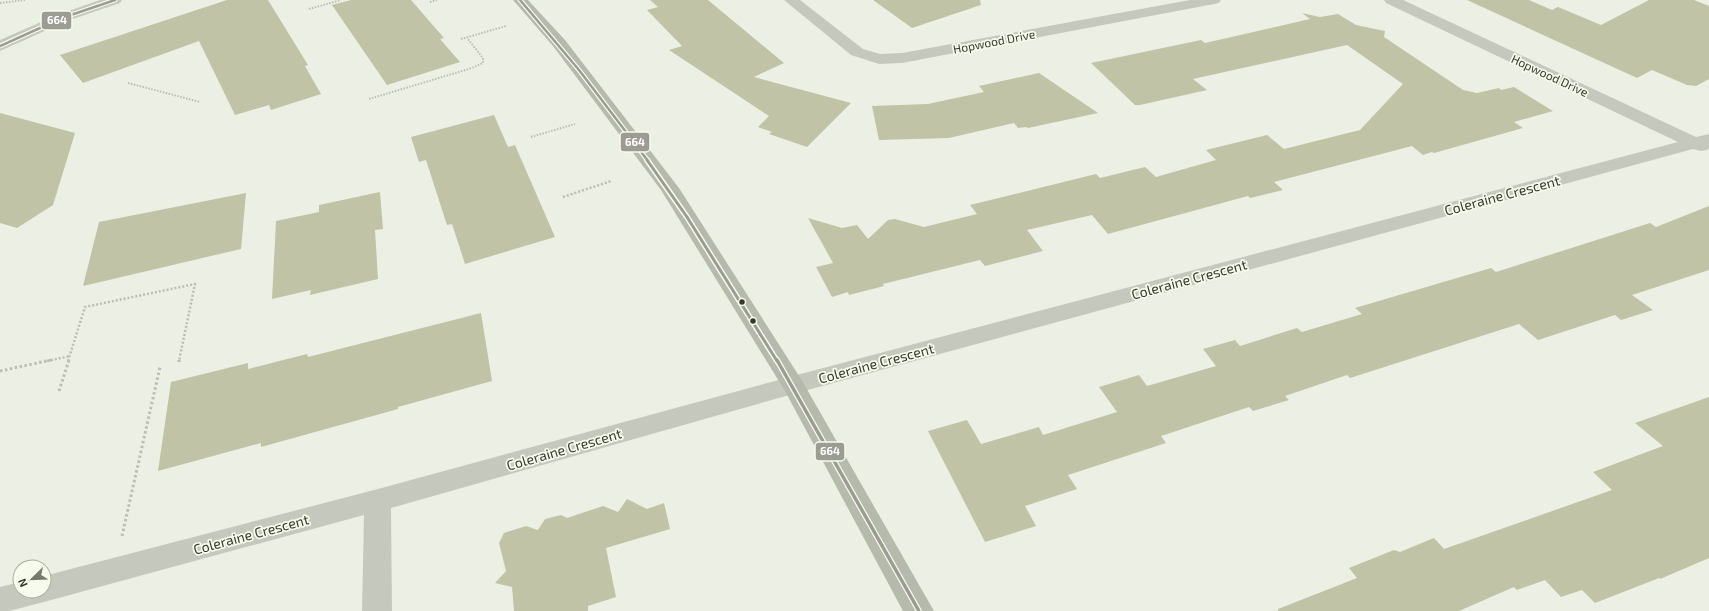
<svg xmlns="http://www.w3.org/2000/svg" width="1709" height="611" font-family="'Exo 2',sans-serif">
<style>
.building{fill:#c0c3a5}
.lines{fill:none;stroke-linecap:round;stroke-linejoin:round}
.path-far2{stroke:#bbbfb3;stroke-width:2;stroke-dasharray:1.5 1.5;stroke-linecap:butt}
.path-far1{stroke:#bbbfb3;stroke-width:2.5;stroke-dasharray:2 2;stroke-linecap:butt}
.path{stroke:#bbbfb3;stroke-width:3;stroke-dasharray:2.5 2.5;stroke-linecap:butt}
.street{fill:#c5c9bd;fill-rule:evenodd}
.secondary{fill:#b6baad;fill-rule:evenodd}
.bus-1-far2-casing{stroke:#f6fbed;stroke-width:5}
.bus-1-far1-casing{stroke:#f6fbed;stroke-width:6}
.bus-1-casing{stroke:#f6fbed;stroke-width:6}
.bus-1-far2{stroke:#9c9c94;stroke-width:2.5}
.bus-1-far1{stroke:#9c9c94;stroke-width:3}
.bus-1{stroke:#9c9c94;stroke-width:3.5}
.bus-dot{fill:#383a2a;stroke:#f6fbed;stroke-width:1.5}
.labels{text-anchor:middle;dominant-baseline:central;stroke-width:3.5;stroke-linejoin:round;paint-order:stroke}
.far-street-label{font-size:12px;fill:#383a2a;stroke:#f6fbed}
.street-label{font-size:14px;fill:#383a2a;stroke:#f6fbed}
.line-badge{stroke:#f6fbed;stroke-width:1.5}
.badge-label{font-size:11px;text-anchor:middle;font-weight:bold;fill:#fff}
</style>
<rect width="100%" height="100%" fill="#ecf0e4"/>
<g class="building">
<path d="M227 0H268L308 65 305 66 321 94 271 110 269 105 235 115 199 41 83 83 60 55Z"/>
<path d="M351 0H411L444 38 440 39 460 62 387 85 332 5Z"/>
<path d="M650 0H708L784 63 754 77 851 103 807 147 769 134 772 132 758 127 769 116 669 50 682 46 647 10 658 7Z"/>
<path d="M873 0H980L981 5 912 28Z"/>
<path d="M1467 0H1529L1552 10 1558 7 1601 25 1649 0H1694L1709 6V79L1696 86 1687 85 1652 70 1637 78Z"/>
<path d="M1302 13 1320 17 1338 14 1356 25 1385 31 1384 37 1463 90 1477 93 1499 88 1501 90 1514 87 1553 111 1514 122 1523 128 1434 153 1432 152 1423 155 1412 146 1274 182 1283 190 1250 198 1248 196 1108 234 1092 215 1027 230 1043 251 985 266 980 260 883 284 884 286 849 295 848 292 832 297 816 267 833 263 808 218 842 228 857 225 868 239 888 220 895 219 924 227 977 214 970 205 1096 174 1100 178 1145 167 1156 177 1216 160 1206 150 1267 135 1284 149 1360 130 1403 84 1347 45 1193 79 1207 90 1140 105H1135L1091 63 1201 40 1205 43 1310 19Z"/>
<path d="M1039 73 1098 113 1028 128 1026 127 1018 128 1014 123 949 138 879 140 872 106 928 104 984 92 979 86Z"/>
<path d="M0 113 75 133 53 205 17 228 0 223Z"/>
<path d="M494 115 508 147 515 145 555 237 465 264 452 224 447 225 426 160 419 162 411 137Z"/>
<path d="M380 192 383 229 375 230 378 279 310 295 311 290 272 299 276 221 319 212V205Z"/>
<path d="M246 193 241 249 83 286 99 222Z"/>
<path d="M1709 206V270L1632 295 1653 310 1621 320 1615 315 1538 340 1519 324 1350 378 1347 375 1285 396 1289 400 1253 411 1249 407 1161 436 1166 443 1068 475 1077 489 1025 506 1036 526 985 542 928 431 967 420 981 444 1039 427 1043 435 1117 412 1099 387 1139 375 1147 386 1216 366 1203 349 1235 340 1240 346 1297 328 1302 332 1362 314 1355 308 1491 268 1496 272 1650 223 1656 227Z"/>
<path d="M481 313 492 381 398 407V409L261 447V443L158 471 171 382 248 363V369L307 354 308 357Z"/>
<path d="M1709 397V558L1660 579 1659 578 1595 603 1582 590 1561 597 1545 580 1517 590 1514 587 1459 611H1278V609L1357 578 1349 568 1394 550 1400 552 1434 538 1444 549 1612 490 1593 472 1663 446 1635 423Z"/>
<path d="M627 499 647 509 664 503 670 529 606 548 616 597 588 606V611H514L512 587 495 583 506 571 499 543 504 533 526 526 538 530 545 519 561 515 567 518 603 506 618 512Z"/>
</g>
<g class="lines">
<g class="path-far2">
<path d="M430 2 437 0"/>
<path d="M0 3 25 0"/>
<path d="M309 9 341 0"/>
<path d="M461 39 506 26"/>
<path d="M128 83 200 102"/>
<path d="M369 99 472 68 483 63V58L467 38"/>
<path d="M531 137 575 124"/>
</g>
<g class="path-far1">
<path d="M563 197 611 181"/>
<path d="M47 361 70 356"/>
<path d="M68 361 85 307 195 284 179 361"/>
</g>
<g class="path">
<path d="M179 362V360"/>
<path d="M0 371 51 360"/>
<path d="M59 391 69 360"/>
<path d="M122 536 160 367"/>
</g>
<g class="street">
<path d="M100 0H122L120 3 67 21 0 51V40L57 15Z"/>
<path d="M784 0H800L863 49 880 54 902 53 1190 0H1221L1219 3 1214 4 902 63 879 64 851 55Z"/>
<path d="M1384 0H1403L1696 137 1709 134V148L1707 150 1701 151 1693 149 793 394 391 508 392 611H362L364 515 44 602 9 611H0V587L20 582V591H44V576L378 489 793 376 1678 142 1386 3Z"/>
</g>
<path class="secondary" d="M513 0H528L565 40 679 188 801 379 934 611H903L785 391 661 190 553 46Z"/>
<g class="bus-1-far2-casing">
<g id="bus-1-far2">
<path d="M520 0 579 70 648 161"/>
<path d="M0 46 62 18 115 0"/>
</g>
</g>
<g class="bus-1-far1-casing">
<path id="bus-1-far1" d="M647 160 687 217 777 361"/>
</g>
<g class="bus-1-casing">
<path id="bus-1" d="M777 360 919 611"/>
</g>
<use href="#bus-1-far2" class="bus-1-far2"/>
<use href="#bus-1-far1" class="bus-1-far1"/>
<use href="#bus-1" class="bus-1"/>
</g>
<g class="bus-dot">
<circle cx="742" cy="302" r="3.5"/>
<circle cx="753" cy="321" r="3.5"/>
</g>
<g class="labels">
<g class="far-street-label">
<text transform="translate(994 41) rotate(-11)">Hopwood Drive</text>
<text transform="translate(1550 75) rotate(25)">Hopwood Drive</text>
</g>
<g class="street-label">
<text transform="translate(1502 195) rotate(-15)">Coleraine Crescent</text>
<text transform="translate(1189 279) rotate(-15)">Coleraine Crescent</text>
<text transform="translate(876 363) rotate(-15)">Coleraine Crescent</text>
<text transform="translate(564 449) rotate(-16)">Coleraine Crescent</text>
<text transform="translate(251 534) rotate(-15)">Coleraine Crescent</text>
</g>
</g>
<g class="line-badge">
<rect x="41" y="11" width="31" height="19" rx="4" fill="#9c9c94"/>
<rect x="620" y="132" width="30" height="20" rx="4" fill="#9c9c94"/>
<rect x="815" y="442" width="30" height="19" rx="4" fill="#9c9c94"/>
</g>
<g class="badge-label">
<text x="57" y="24">664</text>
<text x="635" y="146">664</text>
<text x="830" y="455">664</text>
</g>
<g transform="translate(32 579) rotate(247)"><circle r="19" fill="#f6fbed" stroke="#aaae9f"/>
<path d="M0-3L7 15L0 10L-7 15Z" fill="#777a6b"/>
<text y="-6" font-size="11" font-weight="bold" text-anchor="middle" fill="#383a2a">N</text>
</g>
</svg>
